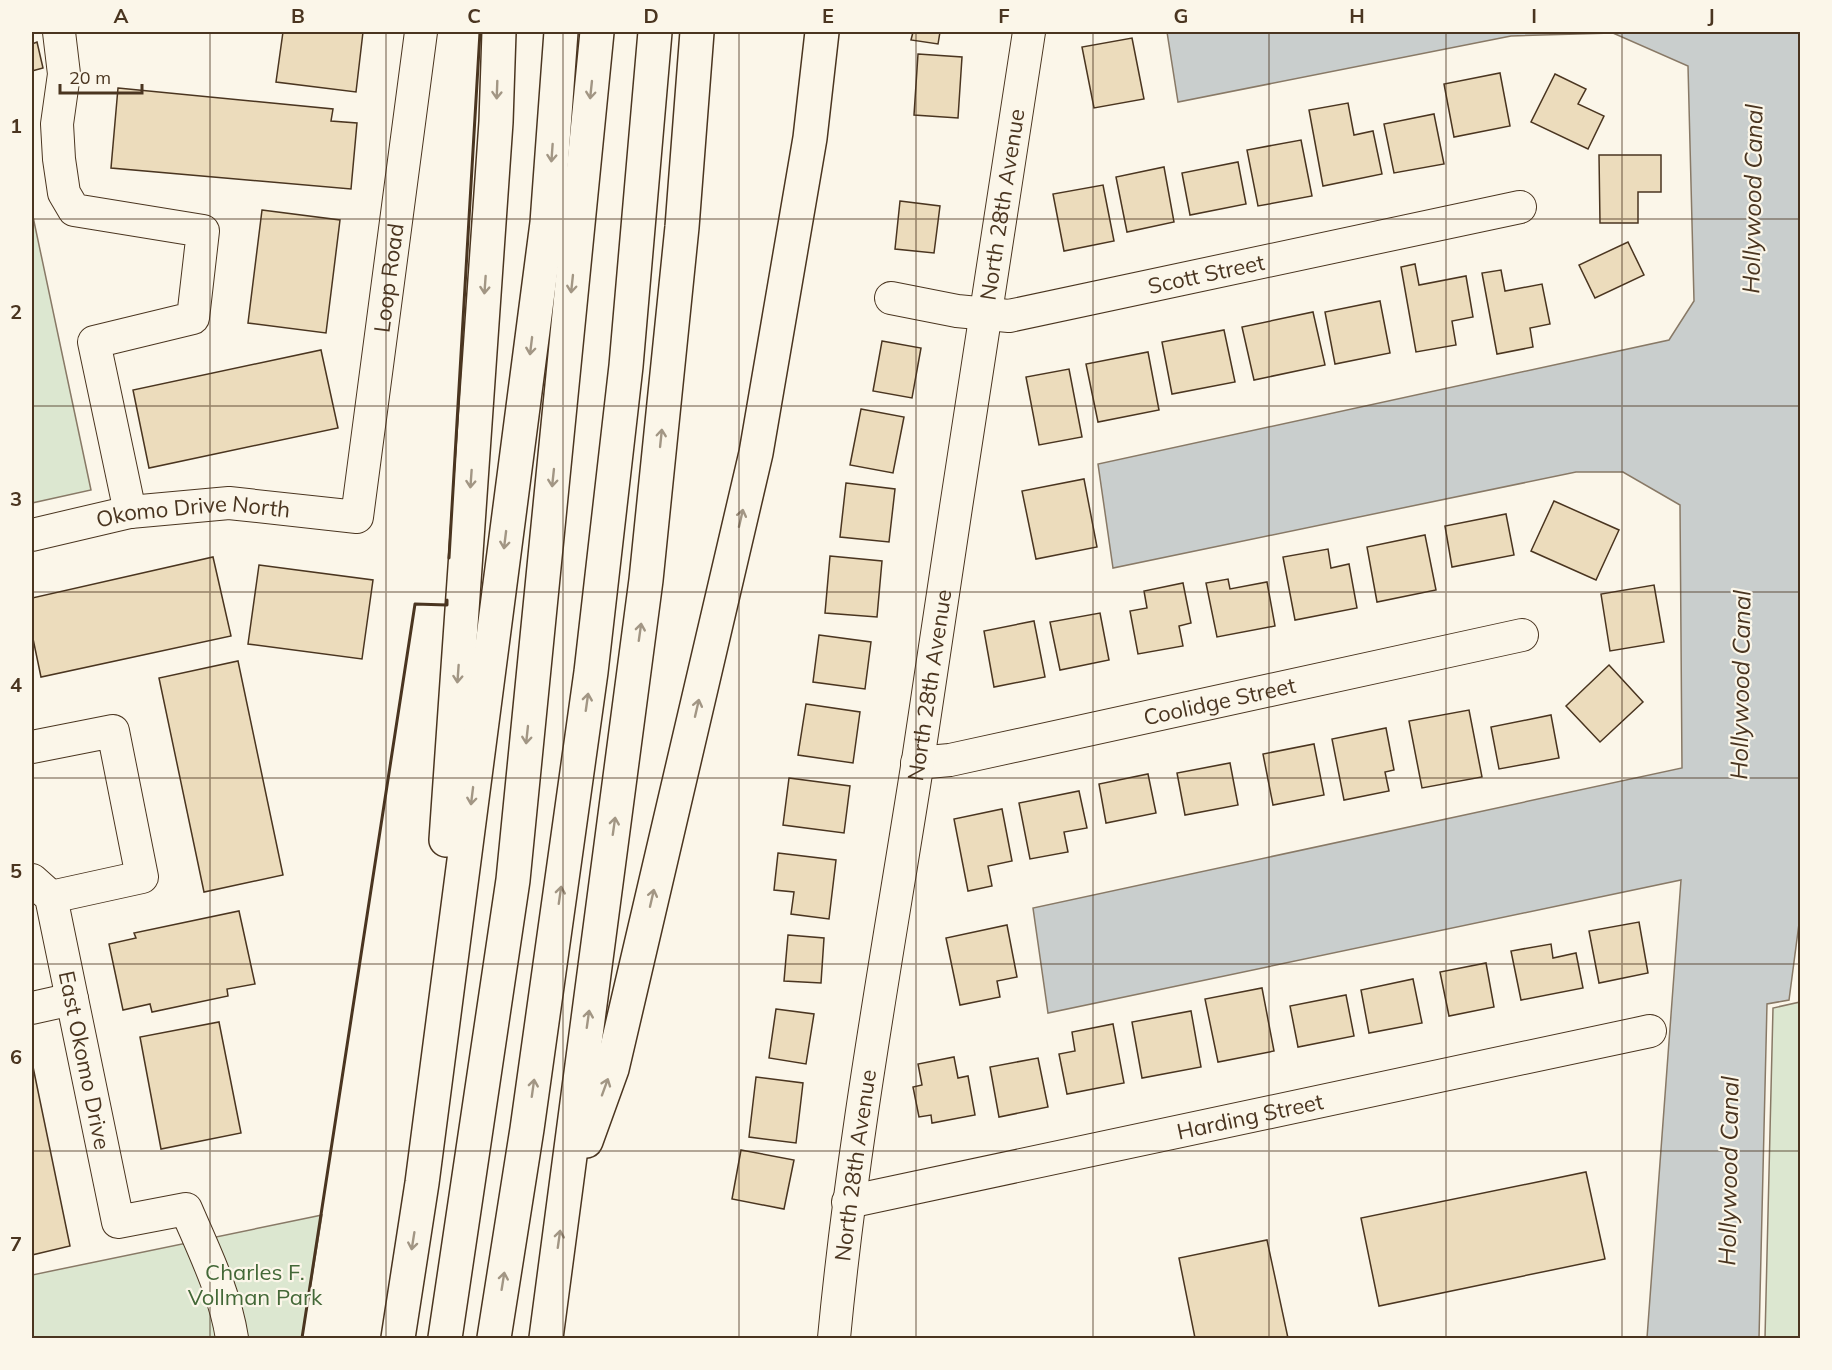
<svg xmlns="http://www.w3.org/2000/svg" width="1832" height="1370" font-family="Mulish,sans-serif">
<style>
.green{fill:#dce7d0;stroke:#887966;stroke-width:1.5}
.water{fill:#c9cecd;stroke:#887966;stroke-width:1.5}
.building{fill:#ecdcbc;stroke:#4a3520;stroke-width:1.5}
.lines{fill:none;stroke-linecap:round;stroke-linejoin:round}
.minor-casing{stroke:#4a3520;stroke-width:34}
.highway-casing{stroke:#4a3520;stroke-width:36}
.minor{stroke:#fbf6e9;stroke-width:32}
.highway{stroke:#fbf6e9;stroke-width:33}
.wall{stroke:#4a3520;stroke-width:3}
.oneway{stroke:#a29684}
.grid{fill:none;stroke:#4a3520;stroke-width:1.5;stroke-opacity:0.55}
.labels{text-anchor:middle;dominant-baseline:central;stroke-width:4.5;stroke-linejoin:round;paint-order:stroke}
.street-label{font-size:22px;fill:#4a3520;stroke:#fbf6e9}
.park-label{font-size:22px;fill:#436837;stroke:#fbf6e9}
.water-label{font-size:24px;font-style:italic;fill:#4a3520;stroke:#fbf6e9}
.neatline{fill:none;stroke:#4a3520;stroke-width:2}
.grid-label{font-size:20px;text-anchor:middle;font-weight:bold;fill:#4a3520}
</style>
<rect width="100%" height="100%" fill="#fbf6e9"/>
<g class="green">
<path d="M32 212 91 490 32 503Z"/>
<path d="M1800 1002V1338H1765L1773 1008Z"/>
<path d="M322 1215 302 1338H32V1275Z"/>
</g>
<path class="water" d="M1167 32H1800V916L1789 1000 1767 1004 1759 1338H1647L1681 880 1048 1013 1033 908 1682 768 1680 505 1623 472H1576L1113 568 1098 464 1669 340 1694 301 1688 66 1613 33 1511 36 1178 102Z"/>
<g class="building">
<path d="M283 32H363L356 92 276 82Z"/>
<path d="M913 32H940L938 44 911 40Z"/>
<path d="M1132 38 1144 99 1094 108 1082 47Z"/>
<path d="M37 42 43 68 32 71V44Z"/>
<path d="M918 54 962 57 958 118 914 115Z"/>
<path d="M1500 73 1510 126 1454 137 1444 84Z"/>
<path d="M1555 74 1586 89 1578 104 1604 116 1588 149 1531 122Z"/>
<path d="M118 88 333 109 331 121 357 123 351 189 111 168Z"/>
<path d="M1348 103 1354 135 1373 131 1382 174 1323 186 1309 110Z"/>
<path d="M1434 114 1444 164 1394 173 1384 124Z"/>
<path d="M1301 140 1312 196 1258 206 1247 150Z"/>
<path d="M1599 155H1661V192H1638V223H1600Z"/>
<path d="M1238 162 1246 204 1190 215 1182 173Z"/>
<path d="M1164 167 1174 222 1127 232 1116 177Z"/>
<path d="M1103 185 1114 241 1064 251 1053 194Z"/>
<path d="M900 201 940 206 934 253 895 249Z"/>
<path d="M262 210 340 220 326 333 248 323Z"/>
<path d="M1628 242 1644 275 1595 298 1579 265Z"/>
<path d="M1415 264 1419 285 1466 276 1473 317 1452 321 1456 345 1416 352 1401 267Z"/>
<path d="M1501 270 1505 291 1542 284 1550 324 1530 328 1533 347 1497 354 1482 273Z"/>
<path d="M1380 301 1390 353 1335 364 1325 312Z"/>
<path d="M1313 312 1325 365 1254 380 1242 327Z"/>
<path d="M1224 330 1235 382 1172 394 1162 342Z"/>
<path d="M882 341 921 348 912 398 873 391Z"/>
<path d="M321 350 338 428 149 468 133 390Z"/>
<path d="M1148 352 1159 410 1098 422 1086 364Z"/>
<path d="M1069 369 1082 437 1039 445 1026 377Z"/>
<path d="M861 409 904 417 893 473 850 465Z"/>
<path d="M1084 479 1097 547 1036 559 1022 491Z"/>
<path d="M846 483 895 489 889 542 840 537Z"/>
<path d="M1554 501 1619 530 1596 580 1531 551Z"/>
<path d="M1506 514 1514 555 1452 567 1445 526Z"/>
<path d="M1425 535 1436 590 1377 602 1367 547Z"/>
<path d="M1328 549 1331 568 1349 564 1357 608 1295 620 1283 557Z"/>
<path d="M830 556 882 561 877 617 825 613Z"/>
<path d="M213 557 231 636 41 677 32 634V598Z"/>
<path d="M259 565 373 580 362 659 248 644Z"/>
<path d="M1228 579 1230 589 1267 582 1275 626 1217 637 1206 583Z"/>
<path d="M1183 583 1191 623 1179 626 1183 646 1138 654 1130 611 1147 608 1144 591Z"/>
<path d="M1654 585 1664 642 1610 651 1601 594Z"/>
<path d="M1100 613 1109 660 1060 670 1050 622Z"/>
<path d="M1034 621 1045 677 994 687 984 631Z"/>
<path d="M819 635 871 642 865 689 813 682Z"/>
<path d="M238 661 283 875 204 892 159 678Z"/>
<path d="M1609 665 1643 702 1600 742 1566 706Z"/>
<path d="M806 704 860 712 853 763 798 755Z"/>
<path d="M1469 710 1482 777 1422 788 1409 721Z"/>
<path d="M1551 715 1559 758 1499 769 1491 727Z"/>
<path d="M1386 728 1394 770 1385 772 1389 791 1344 800 1332 739Z"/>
<path d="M1314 744 1324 795 1273 805 1263 754Z"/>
<path d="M1230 763 1238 805 1185 815 1177 773Z"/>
<path d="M1148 774 1156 813 1106 823 1099 784Z"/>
<path d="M789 778 850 786 844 833 783 825Z"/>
<path d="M1079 791 1087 828 1064 832 1068 852 1030 859 1019 803Z"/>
<path d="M1002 809 1012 861 988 866 992 886 968 891 954 819Z"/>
<path d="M778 853 836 860 829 919 791 914 794 892 774 890Z"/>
<path d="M239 911 255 984 227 989 228 996 152 1012 150 1004 123 1010 109 944 136 938 134 933Z"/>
<path d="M1639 922 1648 973 1599 983 1589 931Z"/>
<path d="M1007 925 1017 977 997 981 1000 997 960 1005 946 938Z"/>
<path d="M788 935 824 938 821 983 784 981Z"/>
<path d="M1551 944 1553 958 1576 953 1583 988 1521 1000 1511 951Z"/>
<path d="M1486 963 1494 1007 1449 1016 1440 972Z"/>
<path d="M1413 979 1422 1023 1369 1033 1361 990Z"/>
<path d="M1262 988 1274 1051 1218 1062 1205 999Z"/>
<path d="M1346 995 1354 1036 1298 1047 1290 1006Z"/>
<path d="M776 1009 814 1014 806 1064 769 1058Z"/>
<path d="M1191 1011 1201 1067 1142 1078 1132 1022Z"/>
<path d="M219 1022 241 1133 161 1149 140 1037Z"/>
<path d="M1113 1024 1124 1083 1067 1094 1059 1054 1075 1051 1072 1032Z"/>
<path d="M954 1057 958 1078 968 1076 975 1115 932 1123 931 1115 919 1117 913 1087 922 1085 918 1064Z"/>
<path d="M1038 1058 1048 1107 999 1117 990 1067Z"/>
<path d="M32 1062 70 1246 32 1255Z"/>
<path d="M756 1077 803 1083 796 1143 749 1137Z"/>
<path d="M741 1150 794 1160 784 1209 732 1199Z"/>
<path d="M1586 1172 1605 1259 1379 1306 1361 1218Z"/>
<path d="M1267 1240 1288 1338H1195L1179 1258Z"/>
</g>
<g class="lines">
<g class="minor-casing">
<g id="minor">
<path d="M59 32 64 74 57 124 59 159 64 193 74 210 203 231 193 318 94 342 130 512"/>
<path id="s1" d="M891 298 957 311 1009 316 1520 207"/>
<path id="s2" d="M32 535 130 512 229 503 357 517 421 32"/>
<path d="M32 747 113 731 142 877 51 897"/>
<path id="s3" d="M917 763 950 760 1522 635"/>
<path id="s4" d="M32 880 51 897 118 1222 186 1209C204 1251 225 1293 232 1338"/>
<path d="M32 1008 72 999"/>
<path id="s5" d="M848 1202 1650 1031"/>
<path id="s6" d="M834 1338C852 1147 887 957 917 767 954 522 990 276 1029 32"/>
</g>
</g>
<g class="highway-casing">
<g id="highway">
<path d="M446 840 496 122 499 32"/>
<path d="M586 1141 612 1069 756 453 810 138 822 32"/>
<path d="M398 1338 422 1183 547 223 561 32"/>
<path d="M445 1338 513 880 597 32"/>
<path d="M494 1338 527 1129 591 672 626 366 655 32"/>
<path d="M546 1338 646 580 682 227 697 32"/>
</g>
</g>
<use href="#minor" class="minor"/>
<use href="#highway" class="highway"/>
<g class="wall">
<path d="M449 558 480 32"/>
<path d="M302 1338 415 604 447 605V600"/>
</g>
</g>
<defs><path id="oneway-shaft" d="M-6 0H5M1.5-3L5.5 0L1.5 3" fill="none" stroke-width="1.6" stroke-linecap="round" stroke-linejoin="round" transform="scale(1.5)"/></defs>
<g class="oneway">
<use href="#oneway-shaft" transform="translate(497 90) rotate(92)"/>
<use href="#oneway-shaft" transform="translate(591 90) rotate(96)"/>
<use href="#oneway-shaft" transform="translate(552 153) rotate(94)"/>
<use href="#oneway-shaft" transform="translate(572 284) rotate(96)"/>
<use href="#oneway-shaft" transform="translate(485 285) rotate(94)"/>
<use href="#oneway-shaft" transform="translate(531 346) rotate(97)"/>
<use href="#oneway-shaft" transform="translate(661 438) rotate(-84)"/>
<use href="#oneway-shaft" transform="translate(553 478) rotate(96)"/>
<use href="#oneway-shaft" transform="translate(471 479) rotate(94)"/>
<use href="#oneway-shaft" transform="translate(741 518) rotate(-77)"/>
<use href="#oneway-shaft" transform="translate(505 540) rotate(97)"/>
<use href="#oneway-shaft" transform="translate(640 632) rotate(-82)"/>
<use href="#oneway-shaft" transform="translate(458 674) rotate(94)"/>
<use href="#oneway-shaft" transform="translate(587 702) rotate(-82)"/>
<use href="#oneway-shaft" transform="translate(697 708) rotate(-77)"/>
<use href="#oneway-shaft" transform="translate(527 735) rotate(96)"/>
<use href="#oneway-shaft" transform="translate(472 796) rotate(97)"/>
<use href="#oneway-shaft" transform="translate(614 826) rotate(-82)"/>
<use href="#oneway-shaft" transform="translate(560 895) rotate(-82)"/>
<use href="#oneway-shaft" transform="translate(652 898) rotate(-77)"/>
<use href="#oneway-shaft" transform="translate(588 1019) rotate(-82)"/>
<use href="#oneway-shaft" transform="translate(605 1087) rotate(-70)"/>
<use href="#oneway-shaft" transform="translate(533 1088) rotate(-82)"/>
<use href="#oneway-shaft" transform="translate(559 1239) rotate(-82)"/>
<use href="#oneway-shaft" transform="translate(413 1241) rotate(99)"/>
<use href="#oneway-shaft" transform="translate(503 1281) rotate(-81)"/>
</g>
<path class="grid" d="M210 32V1338M386 32V1338M563 32V1338M739 32V1338M916 32V1338M1093 32V1338M1269 32V1338M1446 32V1338M1622 32V1338M32 219H1800M32 406H1800M32 592H1800M32 778H1800M32 964H1800M32 1151H1800"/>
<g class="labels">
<g class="street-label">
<text stroke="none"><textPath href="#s6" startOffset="1146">North 28th Avenue</textPath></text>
<text stroke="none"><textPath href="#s1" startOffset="321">Scott Street</textPath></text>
<text stroke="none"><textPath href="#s2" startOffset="570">Loop Road</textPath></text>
<text stroke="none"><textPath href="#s2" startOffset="164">Okomo Drive North</textPath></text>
<text stroke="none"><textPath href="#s6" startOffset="660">North 28th Avenue</textPath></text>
<text stroke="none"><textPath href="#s3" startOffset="309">Coolidge Street</textPath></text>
<text stroke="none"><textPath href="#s4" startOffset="192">East Okomo Drive</textPath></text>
<text stroke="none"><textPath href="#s5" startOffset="411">Harding Street</textPath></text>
<text stroke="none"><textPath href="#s6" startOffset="174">North 28th Avenue</textPath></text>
</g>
<g class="park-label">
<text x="255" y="1272">Charles F.<tspan x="255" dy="25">Vollman Park</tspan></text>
</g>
<g class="water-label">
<text transform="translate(1752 199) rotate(-89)">Hollywood Canal</text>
<text transform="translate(1740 685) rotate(-89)">Hollywood Canal</text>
<text transform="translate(1728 1171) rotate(-89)">Hollywood Canal</text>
</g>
</g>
<rect width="1832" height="1370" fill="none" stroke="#fbf6e9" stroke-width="66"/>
<path d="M60 84v9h82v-9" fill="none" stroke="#4a3520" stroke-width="3"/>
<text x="69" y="84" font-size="18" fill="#4a3520" stroke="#fbf6e9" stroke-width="4.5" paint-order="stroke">20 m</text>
<rect x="33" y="33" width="1766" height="1304" class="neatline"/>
<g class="grid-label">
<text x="121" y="23">A</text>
<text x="298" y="23">B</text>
<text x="474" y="23">C</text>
<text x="651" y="23">D</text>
<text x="828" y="23">E</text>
<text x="1004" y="23">F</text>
<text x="1181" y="23">G</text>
<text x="1357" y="23">H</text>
<text x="1534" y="23">I</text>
<text x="1711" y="23">J</text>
<text x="16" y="133">1</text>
<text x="16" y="319">2</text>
<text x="16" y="506">3</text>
<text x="16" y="692">4</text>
<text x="16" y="878">5</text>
<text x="16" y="1064">6</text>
<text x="16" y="1251">7</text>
</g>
</svg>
